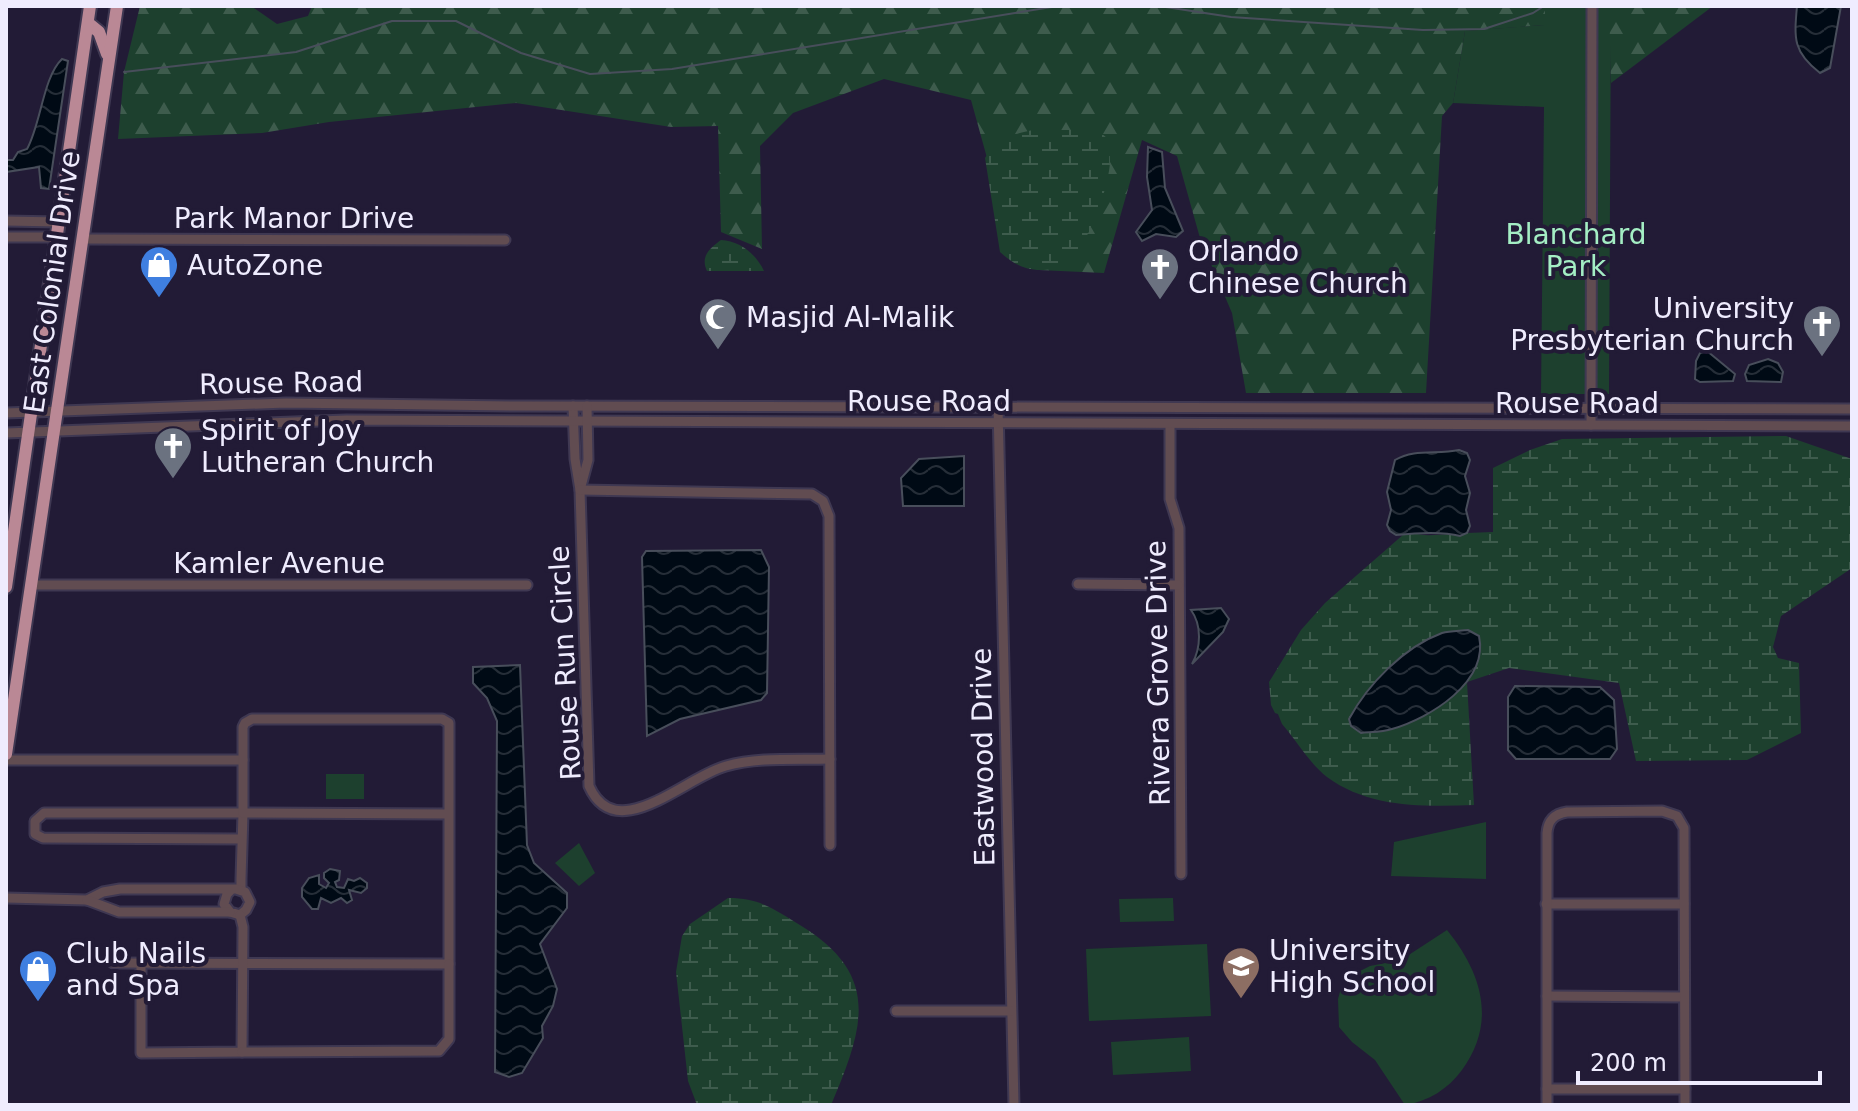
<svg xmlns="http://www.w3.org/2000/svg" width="1858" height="1111" font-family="'DejaVu Sans',sans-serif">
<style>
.green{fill:#1d402e}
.forest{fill:url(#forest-firs)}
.wetland{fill:url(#wetland-marsh)}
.water{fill:url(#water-waves);stroke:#484e5b;stroke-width:2}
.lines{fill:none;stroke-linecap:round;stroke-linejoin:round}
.stream{stroke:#484e5b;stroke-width:2}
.minor-casing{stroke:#3f3852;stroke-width:13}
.highway-casing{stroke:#3f3852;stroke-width:16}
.minor{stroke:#614c51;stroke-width:9}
.highway{stroke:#ba8895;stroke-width:12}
.labels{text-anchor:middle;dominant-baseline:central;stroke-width:8;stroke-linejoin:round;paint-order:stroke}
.street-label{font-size:28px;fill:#efecfe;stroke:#221b36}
.park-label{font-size:28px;fill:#a4eec4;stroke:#221b36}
.poi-label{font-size:28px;fill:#efecfe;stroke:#221b36;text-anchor:start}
</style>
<defs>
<pattern id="forest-firs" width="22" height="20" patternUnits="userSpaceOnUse" patternTransform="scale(2)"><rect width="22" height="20" fill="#1d402e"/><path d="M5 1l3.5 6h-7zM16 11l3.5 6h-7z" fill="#3e5c4d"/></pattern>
<pattern id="wetland-marsh" width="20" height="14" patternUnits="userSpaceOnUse" patternTransform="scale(2)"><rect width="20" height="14" fill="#1d402e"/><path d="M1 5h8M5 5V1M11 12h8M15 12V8" fill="none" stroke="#3e5c4d"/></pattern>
<pattern id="water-waves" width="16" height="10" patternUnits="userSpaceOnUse" patternTransform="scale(2)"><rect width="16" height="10" fill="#000a15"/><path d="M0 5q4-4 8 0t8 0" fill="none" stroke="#262e38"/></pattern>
</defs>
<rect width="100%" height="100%" fill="#221b36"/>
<g class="green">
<path d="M1545 6H1611L1609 394H1541L1544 107 1453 103 1465 31 1544 25Z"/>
<rect x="326" y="774" width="38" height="25"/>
<path d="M1486 822V879L1391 876 1394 842Z"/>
<path d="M579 843 595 873 579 886 555 863Z"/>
<path d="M1173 898 1174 921 1120 922 1119 899Z"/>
<path d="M1447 930C1482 973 1497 1022 1462 1070 1448 1089 1429 1101 1405 1105L1375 1060 1352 1042 1339 1027 1338 999 1341 988 1358 972 1370 966 1401 960Z"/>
<path d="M1207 944 1211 1016 1089 1021 1086 949Z"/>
<path d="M1189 1037 1191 1071 1113 1075 1111 1042Z"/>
</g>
<g class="forest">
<path d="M140 6H251L277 24 308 16 312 6H1545V25L1465 31 1453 103 1442 116 1426 393H1246L1232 313 1200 238 1177 156 1142 140 1104 273 1039 270 1005 223 971 100 884 79 793 113 760 146 762 249 721 232 718 126 671 127 516 103 329 122 262 133 118 139 124 72Z"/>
<path d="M1609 6H1713L1611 83Z"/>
</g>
<g class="wetland">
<path d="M1033 130H1098L1109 140C1109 150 1111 161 1109 171 1103 204 1083 268 1044 270 1026 271 1013 264 1000 252L985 158C998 138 1010 135 1033 130Z"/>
<path d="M721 240C740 241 756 254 764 271H707C700 256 710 248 721 240Z"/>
<path d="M1786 436 1852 459V568L1781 616 1773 647 1778 658 1799 663 1801 733 1747 760 1636 761 1619 683 1509 668 1467 682 1474 805C1424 807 1369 808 1327 777 1310 764 1296 740 1282 724L1278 714 1275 713 1271 705 1269 682 1301 630 1325 603 1404 534C1413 532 1416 534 1425 535 1439 536 1445 532 1460 536L1467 533 1493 532V468L1530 450 1562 439Z"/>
<path d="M728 898C758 898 770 907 795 922 882 973 865 1025 831 1105H697L688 1081 676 972 682 936 690 924Z"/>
</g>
<g class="water">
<path d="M1797 6H1841L1830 68 1820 73C1793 52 1794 39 1797 6Z"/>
<path d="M62 59 68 61 49 189 41 188 39 167 6 172V160H13L18 152 27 149C41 124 43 77 62 59Z"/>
<path d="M1148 147 1162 152 1165 188 1183 231 1176 237 1156 234 1142 241 1136 232 1152 210 1147 177Z"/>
<path d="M1707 351 1735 374 1733 381 1700 382 1695 379 1696 361 1700 353Z"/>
<path d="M1768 359 1778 363 1783 372 1781 382 1747 381 1745 374 1749 365Z"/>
<path d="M1459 450 1467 453 1470 460 1465 476 1470 493 1466 510 1470 526 1467 533 1460 536C1442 531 1415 533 1396 535L1390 531 1387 525 1391 510 1387 492 1395 460C1415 448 1437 455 1459 450Z"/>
<path d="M964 456V506H903L901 478 919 459Z"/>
<path d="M761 550 769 567 767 693 761 700 680 719 647 736 642 557 646 551Z"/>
<path d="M1221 608 1229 619 1223 632 1192 664C1201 648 1202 625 1191 610Z"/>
<path d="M1468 630 1479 636C1489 682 1430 718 1392 729 1383 732 1371 732 1361 733L1351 726 1349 719C1368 684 1404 647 1442 633 1450 631 1459 631 1468 630Z"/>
<path d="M520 665 527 845 534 863 567 893V908L540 944 557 989 553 1006 542 1026 543 1038 522 1073 509 1077 495 1072 497 721 487 698 473 683V667Z"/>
<path d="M1515 686 1600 687 1614 700 1617 749 1610 759H1516L1508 750V697Z"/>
<path d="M330 869 340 871 339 880 335 882 337 887 344 888 348 879 354 881 360 878 367 883V888L361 893 349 890 352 900 347 903 341 898 331 903 321 898 318 909H312L302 897V888L309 878 319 875V884L326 888 329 883 324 878V873Z"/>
</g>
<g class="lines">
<g class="stream">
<path d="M1159 6 1231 17 1423 30 1484 29 1533 13 1544 6"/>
<path d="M124 72 296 52 392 21H456L521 53 590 74 672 69 1058 6"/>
</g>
<g class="minor-casing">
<g id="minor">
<path d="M6 221 59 222"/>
<path d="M6 237H56"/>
<path d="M82 239 505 240"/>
<path d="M573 406 575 459 580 490 589 786C616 847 685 777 726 766 758 757 796 760 830 759"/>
<path d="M998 407 1014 1105"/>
<path d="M6 413 286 403 516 406 1852 409"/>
<path d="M1170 424V499L1179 528 1181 874"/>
<path d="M1591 425 1592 6"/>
<path d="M6 433 346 420 1852 426"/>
<path d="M581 486 588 460 587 406"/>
<path d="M580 490 812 494 823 501 829 516 830 845"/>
<path d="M1078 584 1178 585"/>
<path d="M31 585H527"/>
<path d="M6 760H243"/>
<path d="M241 890V879L243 813H44L35 821V834L43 838 242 839"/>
<path d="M6 898 87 900 103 892 120 889H236L245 892 250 902 246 910 240 915 230 912 224 904 227 894 231 890"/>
<path d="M87 900 119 912H230"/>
<path d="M1546 904H1684"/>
<path d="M113 963 449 964V814L243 813V727L245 723 252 719H442L449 723V814"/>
<path d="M141 963V1053L242 1052 243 927 240 915"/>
<path d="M1547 996 1684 997"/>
<path d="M896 1011H1011"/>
<path d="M242 1052 439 1051 449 1039V964"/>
<path d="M1547 1089H1685"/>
<path d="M1547 1105V833C1548 820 1554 814 1567 812L1662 811 1677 816 1684 828 1685 1105"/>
</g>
</g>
<g class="highway-casing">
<g id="highway">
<path d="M88 23 99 32 107 54"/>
<path d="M6 587 90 6"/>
<path d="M6 754 117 6"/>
</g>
</g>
<use href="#minor" class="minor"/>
<use href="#highway" class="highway"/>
</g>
<defs>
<g id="shop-pin" transform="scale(2)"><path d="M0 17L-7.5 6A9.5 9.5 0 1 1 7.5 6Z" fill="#3f7fe0" stroke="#221b36"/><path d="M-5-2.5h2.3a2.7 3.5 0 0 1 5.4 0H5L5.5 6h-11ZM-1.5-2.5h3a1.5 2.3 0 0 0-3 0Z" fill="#fff"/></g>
<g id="church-pin" transform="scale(2)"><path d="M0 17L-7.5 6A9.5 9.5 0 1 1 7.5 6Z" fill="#6b7280" stroke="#221b36"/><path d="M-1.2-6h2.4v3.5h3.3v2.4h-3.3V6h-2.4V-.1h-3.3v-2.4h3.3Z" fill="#fff"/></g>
<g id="mosque-pin" transform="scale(2)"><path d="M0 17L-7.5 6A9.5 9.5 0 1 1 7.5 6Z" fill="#6b7280" stroke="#221b36"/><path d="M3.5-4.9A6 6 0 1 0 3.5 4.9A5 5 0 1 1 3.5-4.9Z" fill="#fff"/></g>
<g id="school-pin" transform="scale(2)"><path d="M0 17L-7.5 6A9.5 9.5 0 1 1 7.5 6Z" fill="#8d6e63" stroke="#221b36"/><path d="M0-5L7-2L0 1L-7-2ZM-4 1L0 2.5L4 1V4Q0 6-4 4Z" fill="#fff"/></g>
</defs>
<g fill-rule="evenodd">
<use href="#shop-pin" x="159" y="265"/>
<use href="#church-pin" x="1160" y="267"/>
<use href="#mosque-pin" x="718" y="317"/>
<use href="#church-pin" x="1822" y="324"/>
<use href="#church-pin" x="173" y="446"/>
<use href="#school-pin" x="1241" y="966"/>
<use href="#shop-pin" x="38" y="969"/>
</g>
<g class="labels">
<g class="street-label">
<text x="294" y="218">Park Manor Drive</text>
<text transform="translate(52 282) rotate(-82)">East Colonial Drive</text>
<text transform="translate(281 383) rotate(-1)">Rouse Road</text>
<text x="929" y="401">Rouse Road</text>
<text x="1577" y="403">Rouse Road</text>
<text x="279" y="563">Kamler Avenue</text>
<text transform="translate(565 663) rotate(-93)">Rouse Run Circle</text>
<text transform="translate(1158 673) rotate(-91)">Rivera Grove Drive</text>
<text transform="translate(983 757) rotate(-91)">Eastwood Drive</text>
</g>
<g class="park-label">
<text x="1576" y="234">Blanchard<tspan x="1576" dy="32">Park</tspan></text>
</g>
<g class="poi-label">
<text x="1188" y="251">Orlando<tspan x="1188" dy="32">Chinese Church</tspan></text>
<text x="187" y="265">AutoZone</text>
<text x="1794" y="308" text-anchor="end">University<tspan x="1794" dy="32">Presbyterian Church</tspan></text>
<text x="746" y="317">Masjid Al-Malik</text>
<text x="201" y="430">Spirit of Joy<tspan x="201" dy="32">Lutheran Church</tspan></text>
<text x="1269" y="950">University<tspan x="1269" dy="32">High School</tspan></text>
<text x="66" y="953">Club Nails<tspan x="66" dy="32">and Spa</tspan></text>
</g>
</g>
<rect width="1858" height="1111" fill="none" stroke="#efecfe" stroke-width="16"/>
<path d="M1578 1071v12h242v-12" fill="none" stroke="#efecfe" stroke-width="4"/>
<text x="1590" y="1071" font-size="24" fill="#efecfe" stroke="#221b36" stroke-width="6" paint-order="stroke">200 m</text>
</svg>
